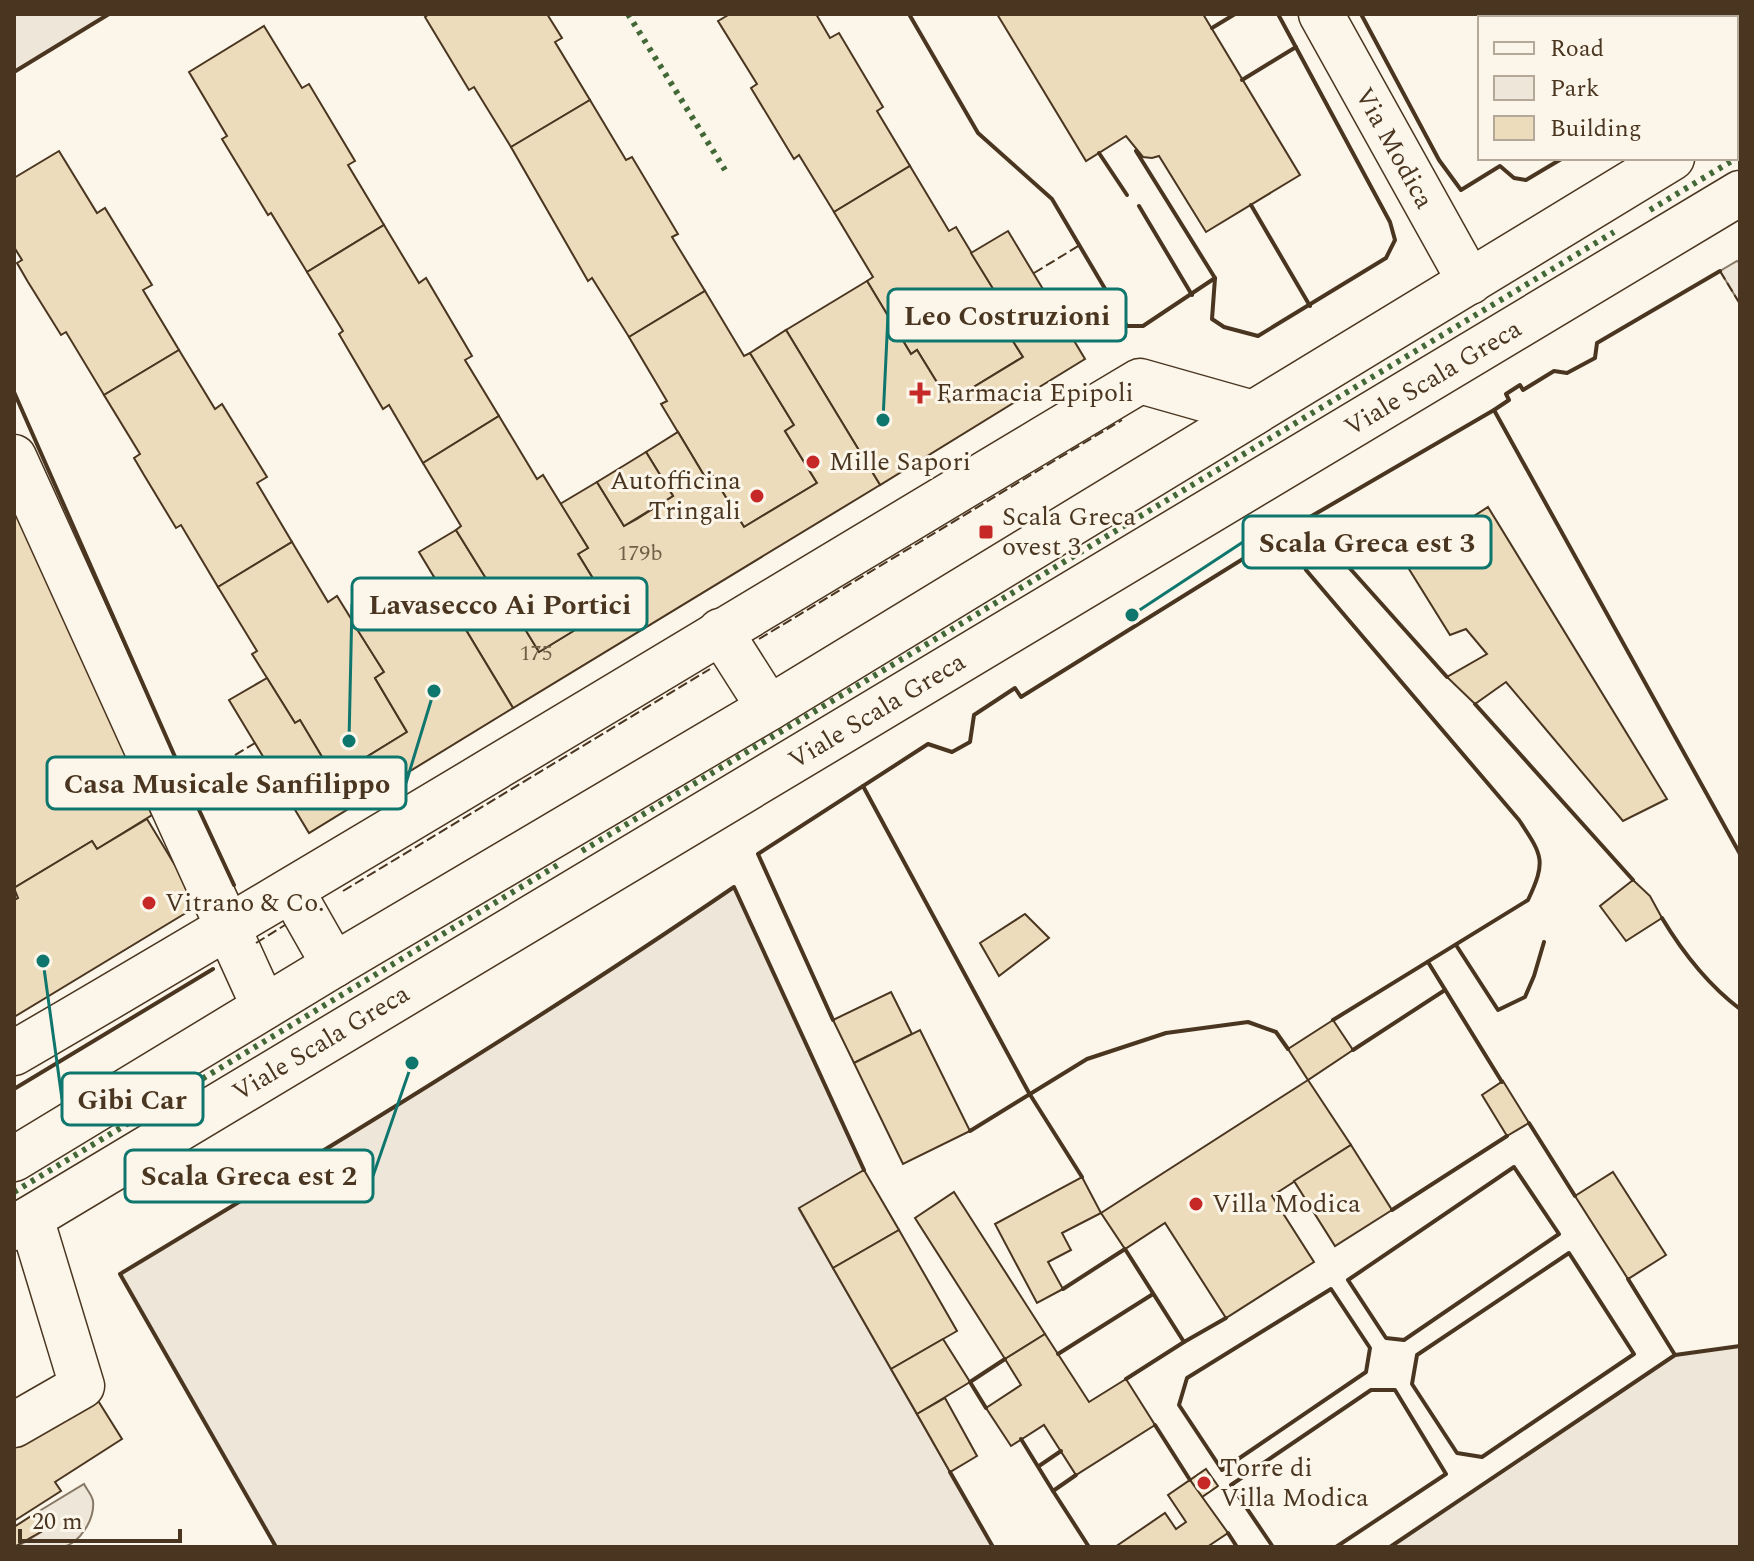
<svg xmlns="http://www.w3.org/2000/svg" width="1754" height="1561" font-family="Spectral,serif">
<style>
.green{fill:#ede6d9;stroke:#887966;stroke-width:2}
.building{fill:#ecdcbc;stroke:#4a3520;stroke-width:2}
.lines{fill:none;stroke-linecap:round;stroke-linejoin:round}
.minor-casing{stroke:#4a3520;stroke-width:47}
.major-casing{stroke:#4a3520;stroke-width:47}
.minor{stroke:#fbf6e9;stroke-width:44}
.major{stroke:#fbf6e9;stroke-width:44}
.hedge{stroke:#436837;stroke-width:6;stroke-dasharray:4 6;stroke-linecap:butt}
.fence{stroke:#4a3520;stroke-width:2;stroke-dasharray:10 4;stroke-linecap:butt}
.wall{stroke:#4a3520;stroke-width:4}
.poi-dot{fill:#c62828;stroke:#fbf6e9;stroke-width:3}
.labels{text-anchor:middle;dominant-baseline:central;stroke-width:6;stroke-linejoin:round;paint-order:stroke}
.number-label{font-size:22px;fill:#725f47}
.street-label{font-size:26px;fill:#4a3520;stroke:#fbf6e9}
.poi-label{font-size:26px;fill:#4a3520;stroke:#fbf6e9;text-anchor:start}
.leader{fill:none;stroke:#0f766e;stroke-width:3}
.callout-dot{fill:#0f766e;stroke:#fbf6e9;stroke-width:3}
.callout{fill:#fbf6e9;stroke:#0f766e;stroke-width:3}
.callout-label{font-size:28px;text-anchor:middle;font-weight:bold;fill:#4a3520}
</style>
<rect width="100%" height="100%" fill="#fbf6e9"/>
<g class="green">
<path d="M14 14H109L14 72Z"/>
<path d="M1737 261 1740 263V304L1720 271Z"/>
<path d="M734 887 864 1170 799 1209 993 1547H276L120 1274C327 1149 534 1024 734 887Z"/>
<path d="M1740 1346V1547H1390L1675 1355Z"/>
<path d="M84 1484C87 1490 92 1495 93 1501 95 1519 80 1543 63 1547 49 1550 31 1547 17 1547L46 1529 36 1513Z"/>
</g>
<g class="building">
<path d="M429 14H547L562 38 555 42 590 100 511 147 474 87 469 90 425 17Z"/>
<path d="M730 14H816L830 38 839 33 883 107 877 111 910 166 834 212 799 155 794 159 751 88 757 84 718 21Z"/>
<path d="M997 14H1203L1300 175 1206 232 1159 156 1152 158 1143 157 1126 136 1086 161Z"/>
<path d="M1598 14H1644L1637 18H1600Z"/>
<path d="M264 26 302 88 309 84 355 161 348 165 384 225 307 272 271 213 268 215 222 139 227 136 189 72Z"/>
<path d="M590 100 626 160 632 157 678 234 672 237 705 291 629 337 592 278 588 281 511 147Z"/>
<path d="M59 151 97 213 105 208 152 285 143 290 179 350 104 395 66 332 61 335 28 282 17 263 22 260 14 247V178Z"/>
<path d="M910 166 949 231 956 227 1000 300 991 306 1023 357 949 402 917 350 911 354 867 281 873 277 834 212Z"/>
<path d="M384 225 419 283 426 278 472 356 465 360 499 416 423 463 389 405 383 409 339 334 343 331 307 272Z"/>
<path d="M1008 231 1085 359 880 485 786 330 867 281 911 354 917 350 949 402 1023 357 991 306 1000 300 971 253Z"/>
<path d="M705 291 744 356 750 353 794 425 785 431 817 483 744 527 711 473 705 477 661 404 667 401 629 337Z"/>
<path d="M786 330 880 485 513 708 419 552 456 530 500 601 506 598 539 652 611 608 578 554 588 548 560 504 597 482 624 526 637 519 673 496 646 452 678 432 705 477 711 473 744 527 817 483 785 431 794 425 750 353Z"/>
<path d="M179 350 215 409 222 404 267 477 257 483 292 542 218 587 181 525 176 528 144 475 134 458 140 454 104 395Z"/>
<path d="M499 416 537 479 543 475 588 548 578 554 611 608 539 652 506 598 500 601 456 530 461 526 423 463Z"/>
<path d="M646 452 673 496 624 526 597 482Z"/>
<path d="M14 501 152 815 97 849 92 841 14 888Z"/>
<path d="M1488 507 1667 799 1623 821 1506 682 1475 704 1447 677 1487 654 1466 629 1450 635 1404 561Z"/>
<path d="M292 542 328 602 337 596 384 672 375 678 407 732 334 777 300 720 295 723 252 654 257 651 218 587Z"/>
<path d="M434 577 513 708 309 833 229 700 267 678 295 723 300 720 334 777 407 732 375 678 384 672 355 626Z"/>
<path d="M147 819 199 905 14 1017V900L18 898 14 888 92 841 97 849Z"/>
<path d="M1633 880 1650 896 1662 918 1626 941 1600 906Z"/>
<path d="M1025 914 1049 938 999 976 980 943Z"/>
<path d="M891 992 912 1034 854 1063 833 1020Z"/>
<path d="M1333 1020 1353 1050 1308 1080 1288 1049Z"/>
<path d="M920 1030 970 1131 903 1164 854 1063Z"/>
<path d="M1308 1080 1351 1145 1272 1196 1314 1262 1226 1318 1165 1223 1125 1249 1101 1213Z"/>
<path d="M1503 1081 1529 1123 1507 1136 1482 1095Z"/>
<path d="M1351 1145 1392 1210 1335 1246 1294 1181Z"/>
<path d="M864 1170 899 1230 833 1268 799 1208Z"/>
<path d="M1613 1172 1666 1255 1628 1279 1575 1196Z"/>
<path d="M1082 1177 1101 1213 1062 1233 1071 1250 1048 1262 1063 1289 1037 1303 995 1224Z"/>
<path d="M954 1192 1045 1334 1005 1359 915 1218Z"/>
<path d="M899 1230 957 1331 891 1369 833 1268Z"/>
<path d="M1045 1334 1089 1402 1126 1379 1155 1425 1076 1475 1044 1425 1011 1446 986 1408 1021 1385 1005 1359Z"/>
<path d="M943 1339 970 1382 917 1414 891 1369Z"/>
<path d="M92 1391 122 1439 55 1482 61 1491 14 1521V1419Z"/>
<path d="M945 1398 977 1456 950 1472 917 1414Z"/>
<path d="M1206 1469 1218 1486 1202 1497 1190 1480Z"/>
<path d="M1190 1480 1228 1533 1207 1547H1115L1165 1513 1176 1529 1186 1522 1168 1495Z"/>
<path d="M36 1513 46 1529 14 1547V1527Z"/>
</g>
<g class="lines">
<g class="minor-casing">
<g id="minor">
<path d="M1321 14 1470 282"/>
<path d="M1549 14 1551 18"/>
<path d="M1685 18 1692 14"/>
<path d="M14 457 264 1007"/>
<path d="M720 631 769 708"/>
<path d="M292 891 334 965"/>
<path d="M14 1053C392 833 764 605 1140 381L1253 413"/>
<path d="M14 1425 82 1386 31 1218"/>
</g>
</g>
<g class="major-casing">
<g id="major">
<path d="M1736 119 1740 117"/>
<path d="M14 1159 334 965 769 708 1672 158"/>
<path d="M14 1228 1740 193"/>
</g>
</g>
<use href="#minor" class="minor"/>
<use href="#major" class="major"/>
<g class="hedge">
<path d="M628 14 725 170"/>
<path d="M1650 210 1740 156"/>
<path d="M582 851 1614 232"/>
<path d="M14 1192 561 863"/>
</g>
<g class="fence">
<path d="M1720 271 1740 304"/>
<path d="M1034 273 1080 245"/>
<path d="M759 639 1122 420"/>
<path d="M187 784 255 743"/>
<path d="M343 891 710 669"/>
<path d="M256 943 285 925"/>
</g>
<g class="wall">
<path d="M909 14 978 133 1052 199 1127 326H1143L1215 278"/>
<path d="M1361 14 1439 160 1461 190 1500 166 1514 178 1526 180 1563 158"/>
<path d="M1212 28 1235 14"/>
<path d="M14 72 109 14"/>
<path d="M1242 80 1296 47"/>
<path d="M1136 151 1215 278 1212 319 1224 327 1258 336 1386 258 1395 240 1390 222 1278 14"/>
<path d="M1099 153 1127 195"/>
<path d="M1251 205 1310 306"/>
<path d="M1139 206 1192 295"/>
<path d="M14 392 187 784 234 885"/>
<path d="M1494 410 1740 854"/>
<path d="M1312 526 1447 677"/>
<path d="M1294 539 1306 570 1519 820C1542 855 1547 860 1528 900L1333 1020"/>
<path d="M1475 704 1633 880"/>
<path d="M863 786 1029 1093 1082 1177"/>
<path d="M1662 918C1683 953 1707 984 1740 1009"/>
<path d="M1456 945 1498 1010 1525 997 1534 976 1544 942"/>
<path d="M1428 962 1502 1082"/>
<path d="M833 1020 758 854 928 744 952 752 970 742 974 715 1015 688 1021 697 1280 536 1294 539 1312 526 1310 517 1494 410 1509 400 1506 394 1520 385 1523 390 1554 371 1567 373 1595 358 1597 343 1720 271"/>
<path d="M1353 1050 1445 990"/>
<path d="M14 1089 213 969"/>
<path d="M1529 1123 1575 1196"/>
<path d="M970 1131 1087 1059 1166 1033 1248 1022 1276 1032 1288 1049"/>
<path d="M1514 1167 1559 1234 1404 1340 1386 1338 1348 1280Z"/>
<path d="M1392 1210 1507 1136"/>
<path d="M1569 1253 1634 1354 1482 1457 1457 1453 1412 1384 1417 1355Z"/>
<path d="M1628 1279 1675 1355"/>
<path d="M1063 1289 1125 1249 1184 1342 1126 1379"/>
<path d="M1331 1289 1370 1348 1366 1372 1222 1470 1179 1405 1187 1378Z"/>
<path d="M1184 1342 1226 1318"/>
<path d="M1058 1354 1153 1294"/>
<path d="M986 1408 970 1382 1005 1359"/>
<path d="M1155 1425 1190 1480"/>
<path d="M1021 1439 1053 1491 1076 1475"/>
<path d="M1039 1466 1061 1451"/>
<path d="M950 1472 993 1547"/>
<path d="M1053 1491 1089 1547"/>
<path d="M1228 1533 1237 1547"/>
<path d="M276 1547 120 1274C327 1149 534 1024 734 887L864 1170"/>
<path d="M1273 1547 1231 1485 1371 1390H1395L1446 1474 1336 1547"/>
<path d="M1390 1547 1675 1355 1740 1346"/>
</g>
</g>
<g class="poi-dot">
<path d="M916 381h8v8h8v8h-8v8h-8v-8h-8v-8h8z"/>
<circle cx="813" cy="462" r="8"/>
<circle cx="757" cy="496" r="8"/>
<rect x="978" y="524" width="16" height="16" rx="4"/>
<circle cx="149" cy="903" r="8"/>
<circle cx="1196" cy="1204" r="8"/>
<circle cx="1204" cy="1483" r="8"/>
</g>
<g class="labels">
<g class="number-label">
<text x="640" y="553">179b</text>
<text x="536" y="653">175</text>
</g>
<g class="street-label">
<text transform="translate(1394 148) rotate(61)">Via Modica</text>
<text transform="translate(1433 378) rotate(-31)">Viale Scala Greca</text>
<text transform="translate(877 711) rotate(-31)">Viale Scala Greca</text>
<text transform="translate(321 1043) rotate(-31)">Viale Scala Greca</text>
</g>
<g class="poi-label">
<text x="936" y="393">Farmacia Epipoli</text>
<text x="829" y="462">Mille Sapori</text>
<text x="741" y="481" text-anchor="end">Autofficina<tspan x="741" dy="30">Tringali</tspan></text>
<text x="1002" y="517">Scala Greca<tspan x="1002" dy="30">ovest 3</tspan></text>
<text x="165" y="903">Vitrano &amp; Co.</text>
<text x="1212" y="1204">Villa Modica</text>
<text x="1220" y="1468">Torre di<tspan x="1220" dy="30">Villa Modica</tspan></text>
</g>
</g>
<path class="leader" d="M883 420L888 315M1132 615L1243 542M349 741L352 604M434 691L406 783M43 961L62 1099M412 1063L373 1176"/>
<g class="callout-dot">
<circle cx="883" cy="420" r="8"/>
<circle cx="1132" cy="615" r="8"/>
<circle cx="349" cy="741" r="8"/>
<circle cx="434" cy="691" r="8"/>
<circle cx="43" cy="961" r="8"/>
<circle cx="412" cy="1063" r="8"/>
</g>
<g class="callout">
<rect x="888" y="289" width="238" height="52" rx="8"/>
<rect x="1243" y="516" width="248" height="52" rx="8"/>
<rect x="352" y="578" width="295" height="52" rx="8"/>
<rect x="47" y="757" width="359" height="52" rx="8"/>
<rect x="62" y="1073" width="141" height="52" rx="8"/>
<rect x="125" y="1150" width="248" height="52" rx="8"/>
</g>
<g class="callout-label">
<text x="1007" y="325">Leo Costruzioni</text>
<text x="1367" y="552">Scala Greca est 3</text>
<text x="500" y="614">Lavasecco Ai Portici</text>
<text x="227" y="793">Casa Musicale Sanfilippo</text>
<text x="132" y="1109">Gibi Car</text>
<text x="249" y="1185">Scala Greca est 2</text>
</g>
<rect width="1754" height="1561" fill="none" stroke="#4a3520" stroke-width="32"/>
<rect x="1478" y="16" width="260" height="144" fill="#fbf6e9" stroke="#b4a999" stroke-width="2"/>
<rect x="1494" y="42" width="40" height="12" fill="#fbf6e9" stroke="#b4a999" stroke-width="2"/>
<text x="1550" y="56" font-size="24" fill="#4a3520">Road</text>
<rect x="1494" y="76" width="40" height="24" fill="#ede6d9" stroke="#b4a999" stroke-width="2"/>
<text x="1550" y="96" font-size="24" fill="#4a3520">Park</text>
<rect x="1494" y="116" width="40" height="24" fill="#ecdcbc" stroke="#b4a999" stroke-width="2"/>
<text x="1550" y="136" font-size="24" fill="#4a3520">Building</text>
<path d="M20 1529v12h160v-12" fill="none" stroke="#4a3520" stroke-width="4"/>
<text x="32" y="1529" font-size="24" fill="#4a3520" stroke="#fbf6e9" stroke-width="6" paint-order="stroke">20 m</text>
</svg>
